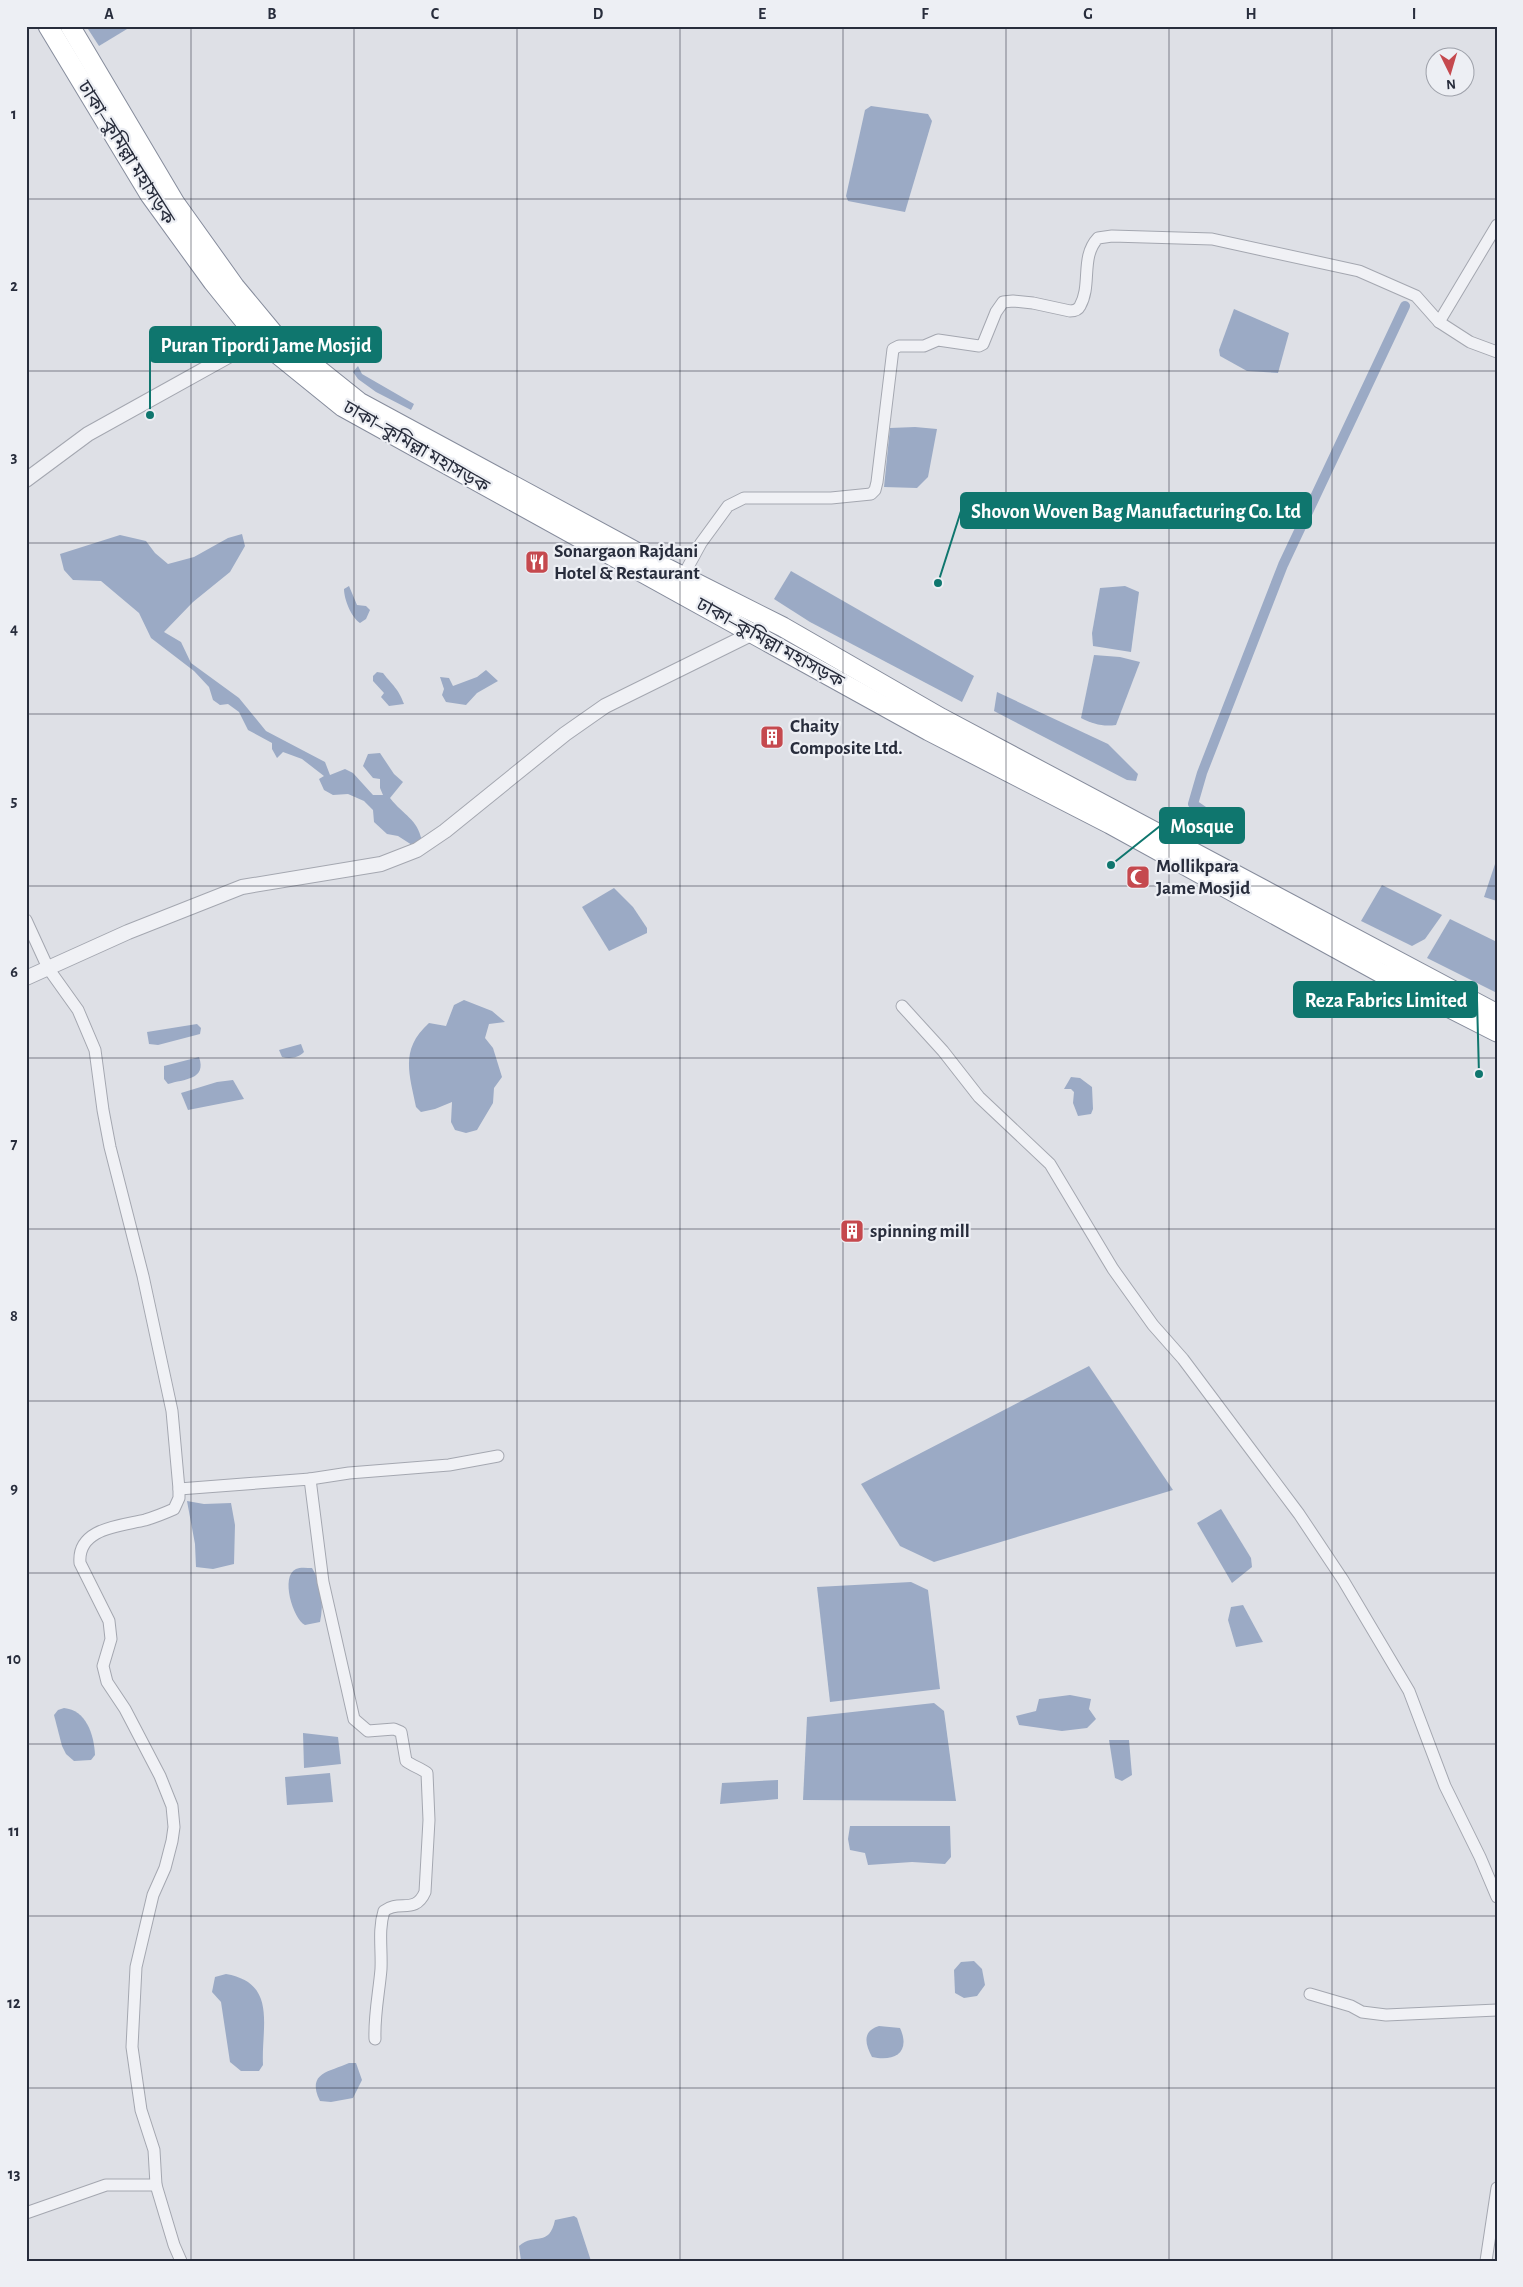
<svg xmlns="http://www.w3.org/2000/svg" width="1523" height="2287" font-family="'Alegreya Sans','Noto Sans Bengali',sans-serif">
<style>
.water{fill:#9baac5}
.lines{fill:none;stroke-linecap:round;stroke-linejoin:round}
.canal{stroke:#9baac5;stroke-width:10}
.minor-casing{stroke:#a4a7b0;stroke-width:13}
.tertiary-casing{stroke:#a4a7b0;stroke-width:16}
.trunk-casing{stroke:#868c9c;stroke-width:21}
.minor{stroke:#f0f1f5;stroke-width:11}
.tertiary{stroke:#f0f1f5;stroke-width:14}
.trunk{stroke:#fff;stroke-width:19}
.grid{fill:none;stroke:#282d3c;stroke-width:1;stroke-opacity:0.55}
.labels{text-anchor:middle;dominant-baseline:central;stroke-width:4.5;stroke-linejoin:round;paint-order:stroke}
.street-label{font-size:19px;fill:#282d3c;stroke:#edeff4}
.poi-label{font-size:19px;font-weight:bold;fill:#282d3c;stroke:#edeff4;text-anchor:start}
.leader{fill:none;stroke:#0f766e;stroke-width:2}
.callout-dot{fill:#0f766e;stroke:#edeff4;stroke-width:2}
.callout{fill:#0f766e;stroke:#0f766e;stroke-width:2}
.callout-label{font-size:20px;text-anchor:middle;font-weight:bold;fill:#fff}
.neatline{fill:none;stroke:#282d3c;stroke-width:2}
.grid-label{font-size:16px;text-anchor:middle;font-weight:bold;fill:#282d3c}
</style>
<rect width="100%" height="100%" fill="#dee0e6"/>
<g class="water">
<path d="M86 26H132L99 46Z"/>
<path d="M871 106 928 114 932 121 905 212 848 201 846 196 865 110Z"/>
<path d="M1234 309 1289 333 1278 373 1247 371 1220 356 1219 350Z"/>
<path d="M358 366 362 374 414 404 411 410 376 392 358 379 353 372Z"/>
<path d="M915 427 937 429 928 477 917 488 884 487 890 428Z"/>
<path d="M242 534 245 546 230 572 193 602 164 632 181 642 191 663 239 698 266 731 325 762 330 775 345 769 353 773 373 795H383L380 788V779L373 778 363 766 368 754 380 753 394 774 403 782 390 798C404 816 417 818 422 841L418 844 412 845 398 836 387 834 374 822 373 810 364 801 348 794 333 795 324 790 319 779 324 776 302 759 283 752 277 758 272 749V743L248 730 239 712 228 704 220 705 213 700 209 687 194 671 151 638 139 613 101 581 73 580 64 570 60 554 120 535 146 541 155 553 168 564 194 557 228 538Z"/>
<path d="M791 571 974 676 962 702 810 622 774 599Z"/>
<path d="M349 586 357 605 366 606 370 610 366 619 360 623C351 617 344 599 344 589Z"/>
<path d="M1125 586 1139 592 1131 652 1093 646 1092 633 1100 588Z"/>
<path d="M1094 655 1120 657 1140 662 1116 725C1103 727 1093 724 1081 718Z"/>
<path d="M486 670 498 681 477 693 466 705 446 702 442 695 444 689 440 677 449 678 453 686 477 677Z"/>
<path d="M377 672 383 673C393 686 398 688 404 704L389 706 381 697 384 693 373 681V676Z"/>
<path d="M997 692 1108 744 1138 774 1136 781 1127 780 994 711Z"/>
<path d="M1497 858V901L1484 897Z"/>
<path d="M1382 885 1442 915 1425 939 1412 946 1361 921Z"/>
<path d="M614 888 633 907 647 928V933L609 951 582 907Z"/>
<path d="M1450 919 1497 942V993L1427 958Z"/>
<path d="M464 1000 492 1011 505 1022 489 1024 485 1038 493 1048 502 1077 494 1088 493 1103 477 1130 466 1133 455 1130 451 1122 452 1102 435 1109 421 1112 416 1107C409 1073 400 1049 429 1023L446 1026 454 1005Z"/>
<path d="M197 1024 201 1028 200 1034 158 1045 149 1044 147 1032Z"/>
<path d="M301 1044 304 1052C298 1058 290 1059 282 1057L279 1050Z"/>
<path d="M199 1057C207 1080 184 1079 168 1084L164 1079V1066Z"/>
<path d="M1071 1077 1080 1078 1092 1087 1093 1109 1091 1114 1078 1116 1073 1103 1074 1092 1071 1089H1064Z"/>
<path d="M233 1080 244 1099 188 1110 181 1093 217 1082Z"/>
<path d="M1089 1366 1173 1490 934 1562 900 1546 861 1484Z"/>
<path d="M187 1501 204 1504 231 1503 235 1525 234 1564 213 1569 196 1567 195 1544Z"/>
<path d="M1221 1509 1251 1558 1252 1567 1232 1583 1197 1523Z"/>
<path d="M312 1568C322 1583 324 1604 320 1622L305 1625C293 1619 280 1576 296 1569 300 1567 307 1568 312 1568Z"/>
<path d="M911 1582 928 1590 940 1689 830 1702 817 1587Z"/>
<path d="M1243 1605 1263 1642 1236 1647 1228 1620 1231 1607Z"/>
<path d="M1070 1695 1091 1699 1089 1709 1096 1719 1087 1728 1062 1731 1019 1725 1016 1716 1036 1711 1039 1699Z"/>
<path d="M934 1703 944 1711 956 1801 803 1800 807 1717Z"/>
<path d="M64 1708C86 1710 94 1734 95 1755L91 1760 74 1761 66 1754 62 1746 54 1715 58 1710Z"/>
<path d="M303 1733 338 1737 341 1764 304 1768Z"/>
<path d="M1109 1740H1129L1132 1775 1122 1781 1115 1778Z"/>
<path d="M330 1773 333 1802 287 1805 285 1777Z"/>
<path d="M778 1780V1799L720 1804 722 1783Z"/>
<path d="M850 1826H950L951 1857 945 1864 912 1862 868 1865 865 1853 850 1850 848 1839Z"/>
<path d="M974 1961 982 1969 985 1985 977 1996 964 1998 955 1993 954 1970 961 1962Z"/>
<path d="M226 1974C278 1983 261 2027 263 2065L259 2071H241L230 2062 221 2002 212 1992 215 1977Z"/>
<path d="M879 2026 900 2028C911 2052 895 2062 872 2057 865 2044 862 2031 879 2026Z"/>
<path d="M349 2063H356L362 2080 353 2098 331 2102 320 2101C306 2072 330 2072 349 2063Z"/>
<path d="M574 2216 577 2218 591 2261H521L519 2246C535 2232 549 2248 555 2220Z"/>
</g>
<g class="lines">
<path class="canal" d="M1225 826 1193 804 1202 773 1283 565 1405 306"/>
<g class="minor-casing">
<g id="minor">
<path d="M1439 322 1497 225"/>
<path d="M683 576 701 543 728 506 744 498H831L871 494 875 490 877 482 893 349 899 346H924L938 340 979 346 983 344 996 312 1003 302 1013 301 1033 303 1070 311C1074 311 1078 310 1080 306 1092 285 1080 257 1098 238L1112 236 1212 239 1359 271 1416 296 1439 322 1470 342 1497 352"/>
<path d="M26 920 48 968 78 1010 95 1050 103 1110 110 1147 143 1276 172 1411 179 1489V1498L174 1509C165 1513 155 1517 145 1520 120 1526 77 1528 80 1563L109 1621 111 1639 103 1666 107 1682 125 1709 160 1776 172 1806 174 1827 172 1841 165 1868 153 1895 136 1967 132 2047 141 2110 154 2150 156 2185 174 2245 181 2261"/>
<path d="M902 1006 943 1051 979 1097 1050 1164 1113 1269 1153 1325 1183 1359 1299 1514 1343 1580 1409 1691 1445 1786 1480 1857 1497 1897"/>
<path d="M310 1479 349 1473 449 1465 498 1456"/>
<path d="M179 1489 310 1479 323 1582 354 1719 368 1731 394 1729 401 1732 406 1761C413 1766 420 1768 427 1773L429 1820 425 1892C415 1915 399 1899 384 1911 378 1930 382 1950 381 1969 379 1993 374 2015 375 2039"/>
<path d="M1310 1994 1351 2006 1362 2012 1386 2015 1497 2010"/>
<path d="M26 2213 106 2185H156"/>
<path d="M1486 2261 1497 2188"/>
</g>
</g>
<g class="tertiary-casing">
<g id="tertiary">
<path d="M26 480 88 434 259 339"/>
<path d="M26 978 128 932 242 887 381 864 417 850 445 831 565 734 605 706 753 633"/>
</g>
</g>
<g class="trunk-casing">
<g id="trunk">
<path d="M48 26 150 195 213 282 259 339 343 407 929 731 1110 824 1381 973 1497 1032"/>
<path d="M70 26 175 203 235 287 274 334 359 402 664 567 783 627 941 718 1497 1014"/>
</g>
</g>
<use href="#minor" class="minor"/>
<use href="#tertiary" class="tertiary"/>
<use href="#trunk" class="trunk"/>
</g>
<path class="grid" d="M191 26V2261M354 26V2261M517 26V2261M680 26V2261M843 26V2261M1006 26V2261M1169 26V2261M1332 26V2261M26 199H1497M26 371H1497M26 543H1497M26 714H1497M26 886H1497M26 1058H1497M26 1229H1497M26 1401H1497M26 1573H1497M26 1744H1497M26 1916H1497M26 2088H1497"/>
<defs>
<g id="restaurant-square" transform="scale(1.25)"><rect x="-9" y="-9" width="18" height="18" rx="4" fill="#c5494e" stroke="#edeff4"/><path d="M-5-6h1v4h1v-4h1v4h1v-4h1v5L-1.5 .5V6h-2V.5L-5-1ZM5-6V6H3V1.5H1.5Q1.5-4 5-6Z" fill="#fff"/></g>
<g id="building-square" transform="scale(1.25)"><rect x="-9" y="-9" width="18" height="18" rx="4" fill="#c5494e" stroke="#edeff4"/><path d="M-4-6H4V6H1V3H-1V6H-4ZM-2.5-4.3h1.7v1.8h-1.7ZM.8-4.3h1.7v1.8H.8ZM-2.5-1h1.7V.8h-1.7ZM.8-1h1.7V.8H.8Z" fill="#fff"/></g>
<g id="mosque-square" transform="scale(1.25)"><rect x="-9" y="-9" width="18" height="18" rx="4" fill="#c5494e" stroke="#edeff4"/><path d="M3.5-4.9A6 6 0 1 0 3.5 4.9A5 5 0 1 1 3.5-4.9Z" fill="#fff"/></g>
</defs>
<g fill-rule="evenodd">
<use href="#restaurant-square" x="537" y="562"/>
<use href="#building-square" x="772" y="737"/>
<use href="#mosque-square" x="1138" y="877"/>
<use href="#building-square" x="852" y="1231"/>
</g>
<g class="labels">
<g class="street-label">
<text transform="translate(126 153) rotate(58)">ঢাকা–কুমিল্লা মহাসড়ক</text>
<text transform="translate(416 447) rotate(30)">ঢাকা–কুমিল্লা মহাসড়ক</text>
<text transform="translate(770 643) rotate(29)">ঢাকা–কুমিল্লা মহাসড়ক</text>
</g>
<g class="poi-label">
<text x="554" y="551">Sonargaon Rajdani<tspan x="554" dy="22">Hotel &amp; Restaurant</tspan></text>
<text x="790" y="726">Chaity<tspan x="790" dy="22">Composite Ltd.</tspan></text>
<text x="1156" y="866">Mollikpara<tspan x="1156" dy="22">Jame Mosjid</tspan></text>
<text x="870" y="1231">spinning mill</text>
</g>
</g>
<path class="leader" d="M150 415L150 345M938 583L961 511M1111 865L1160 826M1479 1074L1477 1000"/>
<g class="callout-dot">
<circle cx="150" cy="415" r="5"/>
<circle cx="938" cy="583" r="5"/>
<circle cx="1111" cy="865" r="5"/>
<circle cx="1479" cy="1074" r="5"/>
</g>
<g class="callout">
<rect x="150" y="327" width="231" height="35" rx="5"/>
<rect x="961" y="493" width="350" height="35" rx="5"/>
<rect x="1160" y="808" width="84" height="35" rx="5"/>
<rect x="1294" y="982" width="183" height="35" rx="5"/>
</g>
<g class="callout-label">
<text x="266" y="352">Puran Tipordi Jame Mosjid</text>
<text x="1136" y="518">Shovon Woven Bag Manufacturing Co. Ltd</text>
<text x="1202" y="833">Mosque</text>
<text x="1386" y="1007">Reza Fabrics Limited</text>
</g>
<rect width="1523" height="2287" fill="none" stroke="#edeff4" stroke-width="55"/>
<g transform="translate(1450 72) rotate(175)"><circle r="24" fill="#edeff4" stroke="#9ea1aa"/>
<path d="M0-4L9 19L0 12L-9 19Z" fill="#c5494e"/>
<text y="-8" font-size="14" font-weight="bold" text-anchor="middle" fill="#282d3c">N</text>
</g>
<rect x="28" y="28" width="1468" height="2232" class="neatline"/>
<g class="grid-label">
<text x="109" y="19">A</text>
<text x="272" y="19">B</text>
<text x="435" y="19">C</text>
<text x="598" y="19">D</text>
<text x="762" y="19">E</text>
<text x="925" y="19">F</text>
<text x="1088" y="19">G</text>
<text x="1251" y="19">H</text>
<text x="1414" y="19">I</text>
<text x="14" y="119">1</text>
<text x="14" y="291">2</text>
<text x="14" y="462">3</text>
<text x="14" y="634">4</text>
<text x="14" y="806">5</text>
<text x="14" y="977">6</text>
<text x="14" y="1149">7</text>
<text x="14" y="1321">8</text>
<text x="14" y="1493">9</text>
<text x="14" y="1664">10</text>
<text x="14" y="1836">11</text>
<text x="14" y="2008">12</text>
<text x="14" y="2179">13</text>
</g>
</svg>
